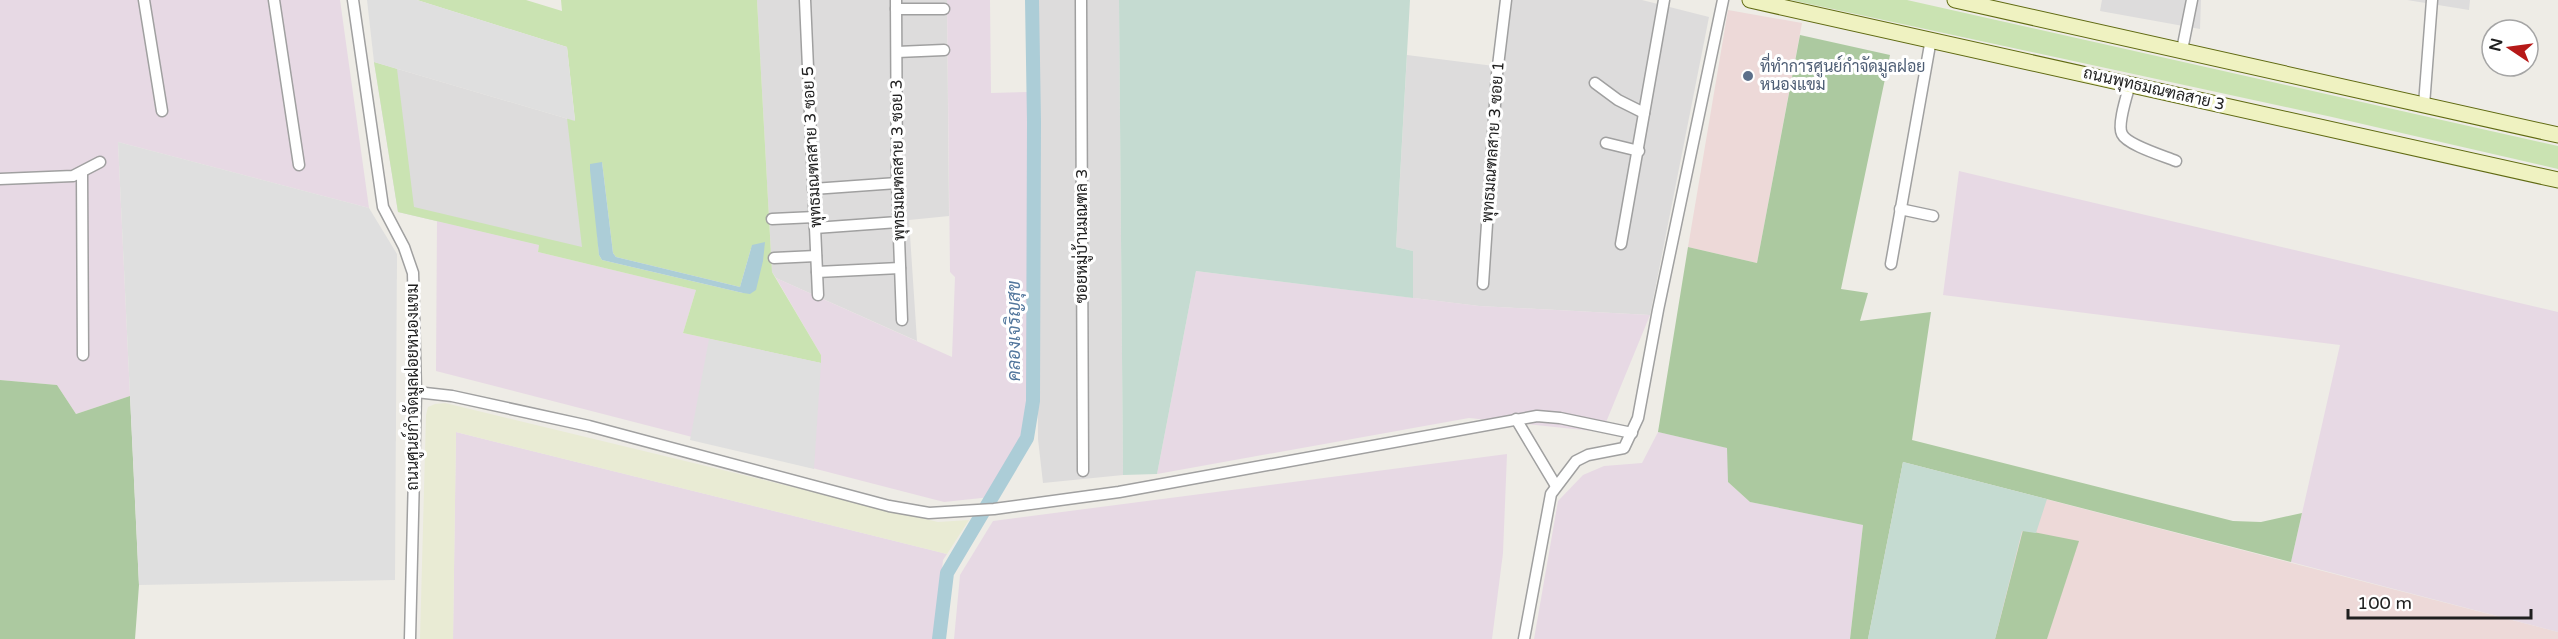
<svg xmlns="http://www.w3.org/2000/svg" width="2558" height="639" font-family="'Varela Round',Sarabun,sans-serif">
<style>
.residential{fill:#dddcdc}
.commercial{fill:#edd9d8}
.industrial{fill:#e7d9e4}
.farmland{fill:#e9ebd4}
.grass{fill:#cae3b2;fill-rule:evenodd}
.forest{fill:#acc9a0}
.wetland{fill:#c5dbd1}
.parking{fill:#dfdfdf}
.water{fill:#accdd7}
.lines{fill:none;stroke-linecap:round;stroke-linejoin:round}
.canal{stroke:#accdd7;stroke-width:14}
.street-casing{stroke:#a0a0a0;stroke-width:13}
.secondary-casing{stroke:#606a12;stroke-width:17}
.street{stroke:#fff;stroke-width:10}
.secondary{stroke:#eff2c1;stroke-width:15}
.service-dot{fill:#5c6f8a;stroke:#fff;stroke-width:2}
.labels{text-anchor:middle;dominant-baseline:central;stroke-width:6;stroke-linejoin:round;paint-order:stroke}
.service-label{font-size:16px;fill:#4e5e75;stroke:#fff;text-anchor:start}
.street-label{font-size:16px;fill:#1f1f1f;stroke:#fff}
.water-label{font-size:18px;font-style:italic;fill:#53779d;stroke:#fff}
</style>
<rect width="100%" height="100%" fill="#eeece6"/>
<g class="residential">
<path d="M757 0H947L949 216 909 220 917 341 776 278 772 272Z"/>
<path d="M1036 0H1119L1123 475 1043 483 1038 439Z"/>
<path d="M1500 0H1642L1709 17 1650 315 1479 306 1413 298V251L1396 247 1407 55 1494 66Z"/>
<path d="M2102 0H2201L2200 29 2100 11Z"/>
<path d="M2407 0H2470L2469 10Z"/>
<path d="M374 62 575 121 592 265 539 245 398 212Z"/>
</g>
<g class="commercial">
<path d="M1728 10 1802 23 1757 263 1688 247Z"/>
<path d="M1903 462 2558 632V639H1868Z"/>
</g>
<g class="industrial">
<path d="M0 0H340L369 208 118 142 130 396 76 414 57 385 0 380Z"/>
<path d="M947 0H990L991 93 1029 92V364L1024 429 991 497 944 502 436 371 437 221 539 245 538 252 696 290 683 333 821 363V355L776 278 952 357 955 277 950 272Z"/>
<path d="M1959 171 2558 312V632L2291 562 2340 345 1943 295Z"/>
<path d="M1196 271 1479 306 1650 315 1602 432 1469 418 1157 474Z"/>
<path d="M456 432 947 554 943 560 934 639H453Z"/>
<path d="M1658 432 1728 448V482L1750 502 1863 525 1850 639H1534L1558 501 1583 475 1604 466 1642 463Z"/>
<path d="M1507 454 1503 553 1492 639H954L960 575 993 521Z"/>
</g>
<path class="farmland" d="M445 403 938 522 969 520 947 554 456 432 453 639H420L426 415 428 407 435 404Z"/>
<g class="grass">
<path d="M417 0H526L562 11 561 0H757L772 272 821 355V363L683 333 696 290 538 252 539 245 398 212 374 62 397 69 414 207 582 247 567 118 575 120 567 47ZM602 162 613 253 616 257 740 287 752 245 743 293 602 260 599 255 595 205Z"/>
<path d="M1791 0H1907L2558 146V169L2332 117Z"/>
</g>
<g class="forest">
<path d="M1800 35 1890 55 1841 289 1868 293 1860 321 1931 312 1912 440 2233 521 2261 522 2302 513 2291 562 1903 462 1868 639H1850L1863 525 1750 502 1728 482 1727 448 1658 432 1688 247 1757 263Z"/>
<path d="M0 380 57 385 76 414 130 396 139 585 135 639H0Z"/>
<path d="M2023 530 2079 541 2047 639H1995Z"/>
</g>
<g class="wetland">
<path d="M1119 0H1410L1396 247 1413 251V298L1196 271 1157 474 1123 475Z"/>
<path d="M1903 462 2047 499 2036 533 2022 531 1995 639H1868Z"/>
</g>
<g class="parking">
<path d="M367 0H417L567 47 575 121 374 62Z"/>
<path d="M118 142 369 208 397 254 395 580 139 585Z"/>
<path d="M709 339 821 363 814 469 690 440Z"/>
</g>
<path class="water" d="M602 162 613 253 616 257 740 287 752 245 765 242 763 261 756 290 750 294 743 293 602 260 599 255 590 170V164Z"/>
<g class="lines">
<path class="canal" d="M939 639 947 573 1027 438 1033 401 1034 122 1032 0"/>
<g class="street-casing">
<g id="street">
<path d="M144 0 162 111"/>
<path d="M274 0 299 165"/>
<path d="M353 0 383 207 404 247 413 273 416 392 410 639"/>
<path d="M805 0 818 295"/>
<path d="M896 0 897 183 902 320"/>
<path d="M1081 0 1083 471"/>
<path d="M896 9H944"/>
<path d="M2182 50 2192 0"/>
<path d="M897 52 944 50"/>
<path d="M1595 83 1618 100 1644 113"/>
<path d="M2130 84C2127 95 2117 125 2122 134 2127 145 2164 156 2176 161"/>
<path d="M2424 105 2432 0"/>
<path d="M1606 143 1639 151"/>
<path d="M82 173 83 355"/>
<path d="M0 179 73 176 100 162"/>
<path d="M813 189 897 183"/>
<path d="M1900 209 1933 216"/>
<path d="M772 219 815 217"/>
<path d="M815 228 898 222"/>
<path d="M1621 244 1664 0"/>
<path d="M774 258 816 256"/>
<path d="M1891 264 1931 39"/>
<path d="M817 272 900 268"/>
<path d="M1483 284 1497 74 1506 0"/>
<path d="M416 392 452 396 589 426 889 506 929 513 994 509 1119 492 1537 416 1560 418 1632 433"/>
<path d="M1516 419 1556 486"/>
<path d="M1524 639 1551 494 1576 461 1588 455 1624 448 1638 418 1658 310 1723 0"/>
</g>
</g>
<g class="secondary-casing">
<g id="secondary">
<path d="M1750 0 2558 180"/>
<path d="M1955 0 2558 135"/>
</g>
</g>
<use href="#street" class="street"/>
<use href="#secondary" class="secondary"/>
</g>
<circle class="service-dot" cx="1748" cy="76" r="6"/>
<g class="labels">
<g class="service-label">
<text x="1760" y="67">ที่ทำการศูนย์กำจัดมูลฝอย<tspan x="1760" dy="18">หนองแขม</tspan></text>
</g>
<g class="street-label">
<text transform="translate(2154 89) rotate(13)">ถนนพุทธมณฑลสาย 3</text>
<text transform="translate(1493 142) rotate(-86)">พุทธมณฑลสาย 3 ซอย 1</text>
<text transform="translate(812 147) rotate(-93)">พุทธมณฑลสาย 3 ซอย 5</text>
<text transform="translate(898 160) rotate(-91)">พุทธมณฑลสาย 3 ซอย 3</text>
<text transform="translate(1082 236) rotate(-90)">ซอยหมู่บ้านมณฑล 3</text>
<text transform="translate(413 387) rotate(-90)">ถนนศูนย์กำจัดมูลฝอยหนองแขม</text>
</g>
<g class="water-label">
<text transform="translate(1014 331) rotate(-90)">คลองเจริญสุข</text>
</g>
</g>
<g transform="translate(2510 48) rotate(283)"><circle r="28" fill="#ffffff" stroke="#a5a5a5" stroke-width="1.5"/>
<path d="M0-4.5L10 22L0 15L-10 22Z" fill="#b61918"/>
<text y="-9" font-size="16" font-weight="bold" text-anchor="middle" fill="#1f1f1f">N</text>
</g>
<path d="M2348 609v9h183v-9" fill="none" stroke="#1f1f1f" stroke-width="3"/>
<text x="2357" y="609" font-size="18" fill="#1f1f1f" stroke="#ffffff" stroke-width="4.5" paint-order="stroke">100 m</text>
</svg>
